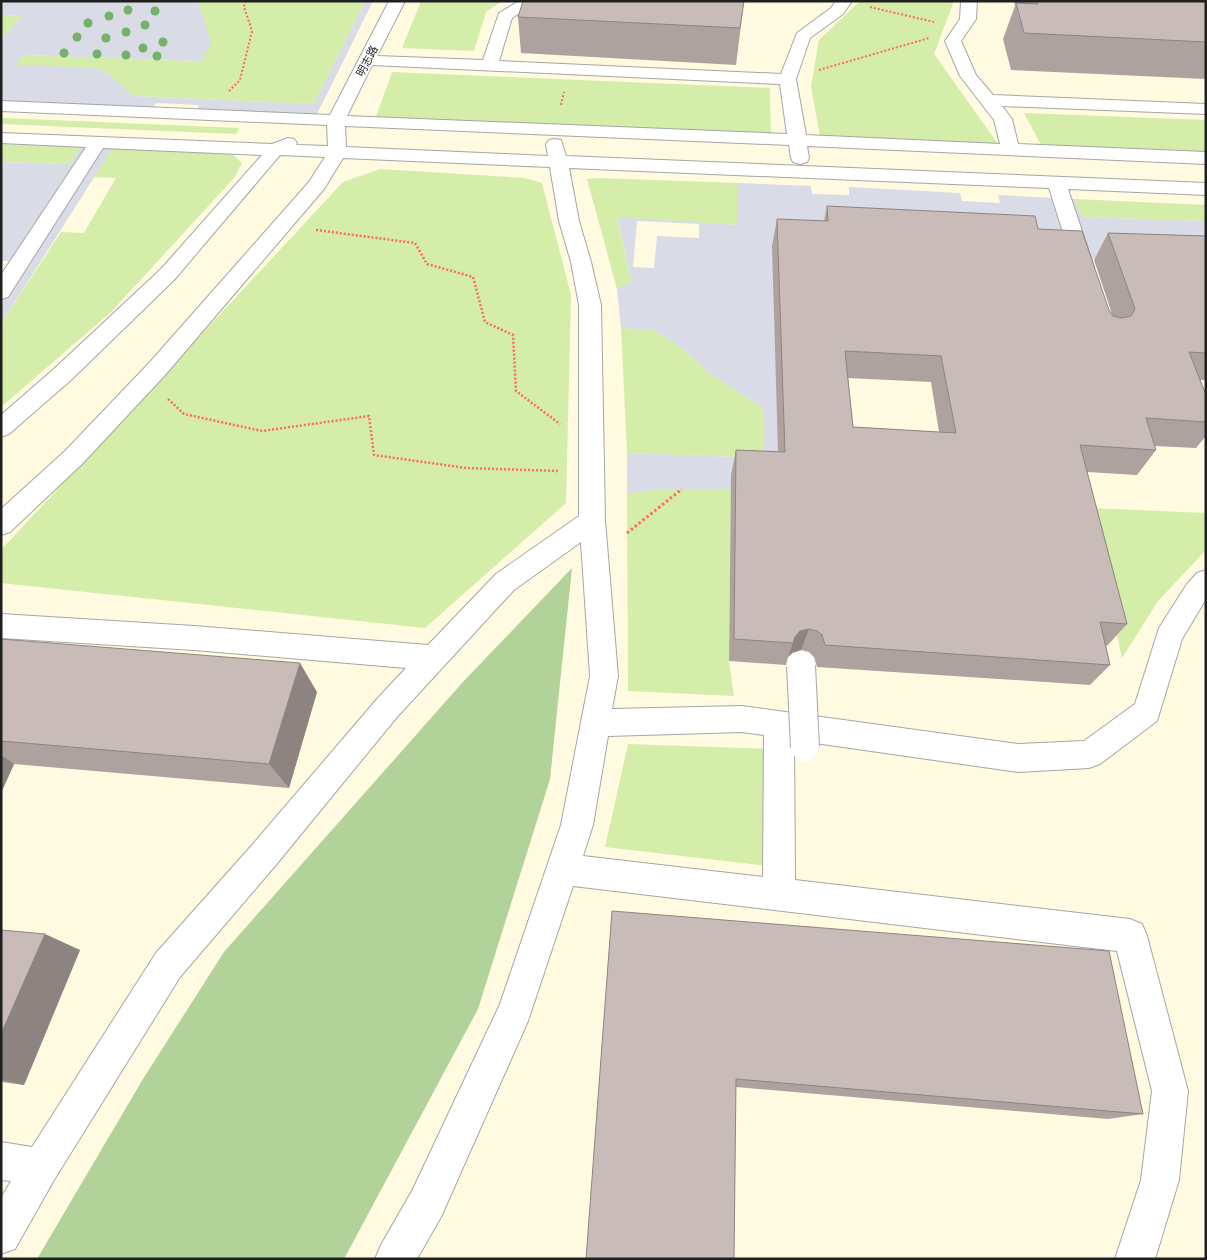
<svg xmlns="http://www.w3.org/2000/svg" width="1207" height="1260" font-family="Quicksand,'Noto Sans SC',sans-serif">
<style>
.education{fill:#fffae0}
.grass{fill:#d4eda9}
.forest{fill:#b1d298}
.plaza{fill:#d9dbe6;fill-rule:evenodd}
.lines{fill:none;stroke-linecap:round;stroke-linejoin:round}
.minor-casing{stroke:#a6a6a6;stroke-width:2}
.path-far2{stroke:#ff686e;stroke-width:2;stroke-dasharray:2 2;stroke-linecap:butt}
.path-far1{stroke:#ff686e;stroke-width:2.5;stroke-dasharray:2 2;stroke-linecap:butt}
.path{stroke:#ff686e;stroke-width:3;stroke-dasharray:2.5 2.5;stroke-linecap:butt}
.minor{fill:#fff;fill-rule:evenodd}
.minor-bridge-casing{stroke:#a6a6a6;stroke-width:30;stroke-linecap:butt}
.minor-bridge{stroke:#fff;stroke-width:28}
.tree{fill:#74b26a}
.wall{fill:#ada29e;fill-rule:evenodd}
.shaded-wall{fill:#8d8481}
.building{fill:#c9bcb8;stroke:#8d8481;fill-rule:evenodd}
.labels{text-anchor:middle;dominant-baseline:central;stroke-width:4;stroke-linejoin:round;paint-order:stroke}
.far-street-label{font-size:11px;fill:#1f1f1f;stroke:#fff}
</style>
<rect width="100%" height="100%" fill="#f0ebe5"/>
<rect class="education" x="1" y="1" width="1205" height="1258"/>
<g class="grass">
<path d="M198 1H365L314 104 134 96 106 72 14 65 23 55 202 61Z"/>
<path d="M421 1H502L486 12 474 51 402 48Z"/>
<path d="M860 1H954L934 54 998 144 820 137 811 87 819 40Z"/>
<path d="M1 15 22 16 1 40Z"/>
<path d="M392 72 770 88 771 136 374 122Z"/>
<path d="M1024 113 1206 120V152L1041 145Z"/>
<path d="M3 118 239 128 236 134 1 124Z"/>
<path d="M1 144 81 147 70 164 1 162Z"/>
<path d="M112 149 231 153 242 163 234 178 111 312 1 407V324L61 232 84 233 116 178 94 177Z"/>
<path d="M380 169 525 178 542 183 571 295 566 503 425 628 1 583V550L343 182Z"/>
<path d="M598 178 738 183V225L617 218 632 282 617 289 587 179Z"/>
<path d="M1074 199 1206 205V221L1082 217Z"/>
<path d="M621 328 653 330 678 345 708 372 764 409V458L627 453Z"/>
<path d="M662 489H731L729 661 734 696 628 691 627 493Z"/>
<path d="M1090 508 1206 513V550L1158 601 1122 658Z"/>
<path d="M628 744 771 749 769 866 605 847Z"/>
</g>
<path class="forest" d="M572 568 550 779 478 1009 344 1259H37L143 1079 224 952 462 683Z"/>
<g class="plaza">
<path d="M1 1H198L211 43 202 61 23 55 15 65 94 68 106 72 134 96 314 104 365 1H373L317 114 197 110 199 105 156 103 152 109 1 102V40L22 16 1 15Z"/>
<path d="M81 147 112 149 1 324V273L9 261H1V162L70 164Z"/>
<path d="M738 183 811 186 812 194 849 195V187L960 193 962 201 1000 203 998 195 1074 199 1082 217 1206 221V263L1026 256 821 234 779 478 731 475V489H662L627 493V453L764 458V409L708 372 678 345 653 330 621 328 617 289 632 282 617 217 737 225ZM637 221 699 224V238L657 236 654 268 633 267Z"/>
</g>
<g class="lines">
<g class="minor-casing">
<path id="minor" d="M389 1H405L377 56 483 60 499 13 519 1H538L512 18 499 61 781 74 797 33 831 8 836 1H852L843 14 810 38 796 79 806 135 1000 144 994 120 960 76 945 41 960 19 961 1H977L976 19 961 41 976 75 993 95 1206 104V114L1002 106 1012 119 1018 144 1206 152V164L807 146 809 158 807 162 800 164 793 162 791 158 789 145 345 126 346 147 548 156 546 144 549 140 555 139 561 140 566 156 1206 183V195L1068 189 1094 267 1091 272 1084 274 1077 272 1074 267 1049 188 569 168 579 221 591 262 601 305 605 520 618 676 612 709 742 706 1018 744 1084 741 1135 704 1159 628 1187 584 1197 573 1206 570V599L1182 639 1157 721 1100 764 1089 768 1018 772 794 740 795 880 1130 919 1142 924 1147 936 1188 1091 1179 1180 1155 1259H1115L1141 1180 1152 1091 1117 951 573 886 528 1021 441 1217 417 1259H375L381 1245 413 1189 500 1004 561 825 590 676 581 542 514 590 397 717 275 866 180 977 54 1180 15 1249 1 1254V1198L11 1181 1 1180V1142L32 1147 156 953 253 844 377 699 406 668 194 650 1 638V614L194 626 428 645 496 574 579 516V305L571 262 559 221 550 167 343 158 324 189 166 374 83 463 10 532 1 535V509L65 451 150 362 309 182 325 157 280 155 175 279 71 380 9 434 1 437V415L55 368 161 269 262 155 103 148 8 297 1 299V275L86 147 1 143V133L272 144 288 138 294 139 297 143 296 145 328 146 327 125 1 111V101L330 115ZM372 65 780 84 787 134 347 116ZM742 732 764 735 763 877 583 856 593 825 608 736Z"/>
</g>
<g class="path-far2">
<path d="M870 7 934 22"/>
<path d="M819 70 929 38"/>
<path d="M229 91 240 80 252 31 244 7 245 1"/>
<path d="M561 105 564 92"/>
</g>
<g class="path-far1">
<path d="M316 230 415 243 427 264 473 277 485 322 513 335 516 391 560 424"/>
<path d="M168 399 184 414 262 431 369 416 374 455 466 468 559 471"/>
</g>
<path class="path" d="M627 533 682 489"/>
<use href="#minor" class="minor"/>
<g class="minor-bridge-casing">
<path id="minor-bridge" d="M801 666 805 747"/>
</g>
<use href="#minor-bridge" class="minor-bridge"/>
</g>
<g class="tree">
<circle cx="128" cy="10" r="4.5"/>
<circle cx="155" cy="11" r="4.5"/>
<circle cx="109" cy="16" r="4.5"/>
<circle cx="88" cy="23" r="4.5"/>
<circle cx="145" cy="25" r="4.5"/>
<circle cx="126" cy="32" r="4.5"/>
<circle cx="77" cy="37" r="4.5"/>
<circle cx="106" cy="38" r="4.5"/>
<circle cx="163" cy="42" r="4.5"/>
<circle cx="143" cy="48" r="4.5"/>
<circle cx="64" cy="53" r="4.5"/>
<circle cx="97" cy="54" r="4.5"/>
<circle cx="126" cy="55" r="4.5"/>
<circle cx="157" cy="56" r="4.5"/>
</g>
<g class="wall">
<path d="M744 1 736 65 521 53 518 17Z"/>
<path d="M1014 1H1206V79L1011 70 1003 39 1015 6Z"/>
<path d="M827 206 1038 229 1112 314 1094 260 1108 233 1206 236V380H1200L1206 395V436L1196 448 1155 446 1156 450 1137 475 1087 472 1127 624 1107 646H1106L1110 665 1090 685 817 667 814 657 809 652 801 650 792 653 788 657 786 665 729 661 731 475 736 450 778 452 772 246 777 219 824 221ZM848 378 931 382 939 432 853 427Z"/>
<path d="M1 639 317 692 289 788 14 764 1 793Z"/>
<path d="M612 911 1143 1114 1108 1119 736 1087Z"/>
<path d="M1 930 80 950 24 1085 1 1082Z"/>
</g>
<g class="shaded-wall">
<path d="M809 629 801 650 792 653 788 657 795 637 800 631Z"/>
<path d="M300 663 317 692 289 788 269 764Z"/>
<path d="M1 755 14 764 1 793Z"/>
<path d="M45 934 80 950 24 1085 1 1080V1034Z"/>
</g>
<g class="building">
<path d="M523 1H744L740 28 518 17Z"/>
<path d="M1037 1H1206V42L1024 33 1016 3 1038 4Z"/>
<path d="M827 206 1035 216 1038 229 1082 231 1109 310 1113 316 1121 318 1131 316 1135 309 1108 233 1206 236V353L1189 352 1206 395V422L1146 418 1156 450 1080 445 1127 624 1100 622 1110 665 825 645 822 635 817 631 809 629 800 631 795 637 793 643 734 639 736 450 785 452 777 219 828 221ZM845 351 941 356 956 433 853 427Z"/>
<path d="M1 639 300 663 269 764 1 741Z"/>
<path d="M612 911 1109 951 1143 1114 736 1079 734 1259H586Z"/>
<path d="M1 930 45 934 1 1034Z"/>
</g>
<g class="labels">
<g class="far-street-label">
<text transform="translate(367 61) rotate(-62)">明志路</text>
</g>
</g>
<rect width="1207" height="1260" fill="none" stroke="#1f1f1f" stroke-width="5"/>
</svg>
